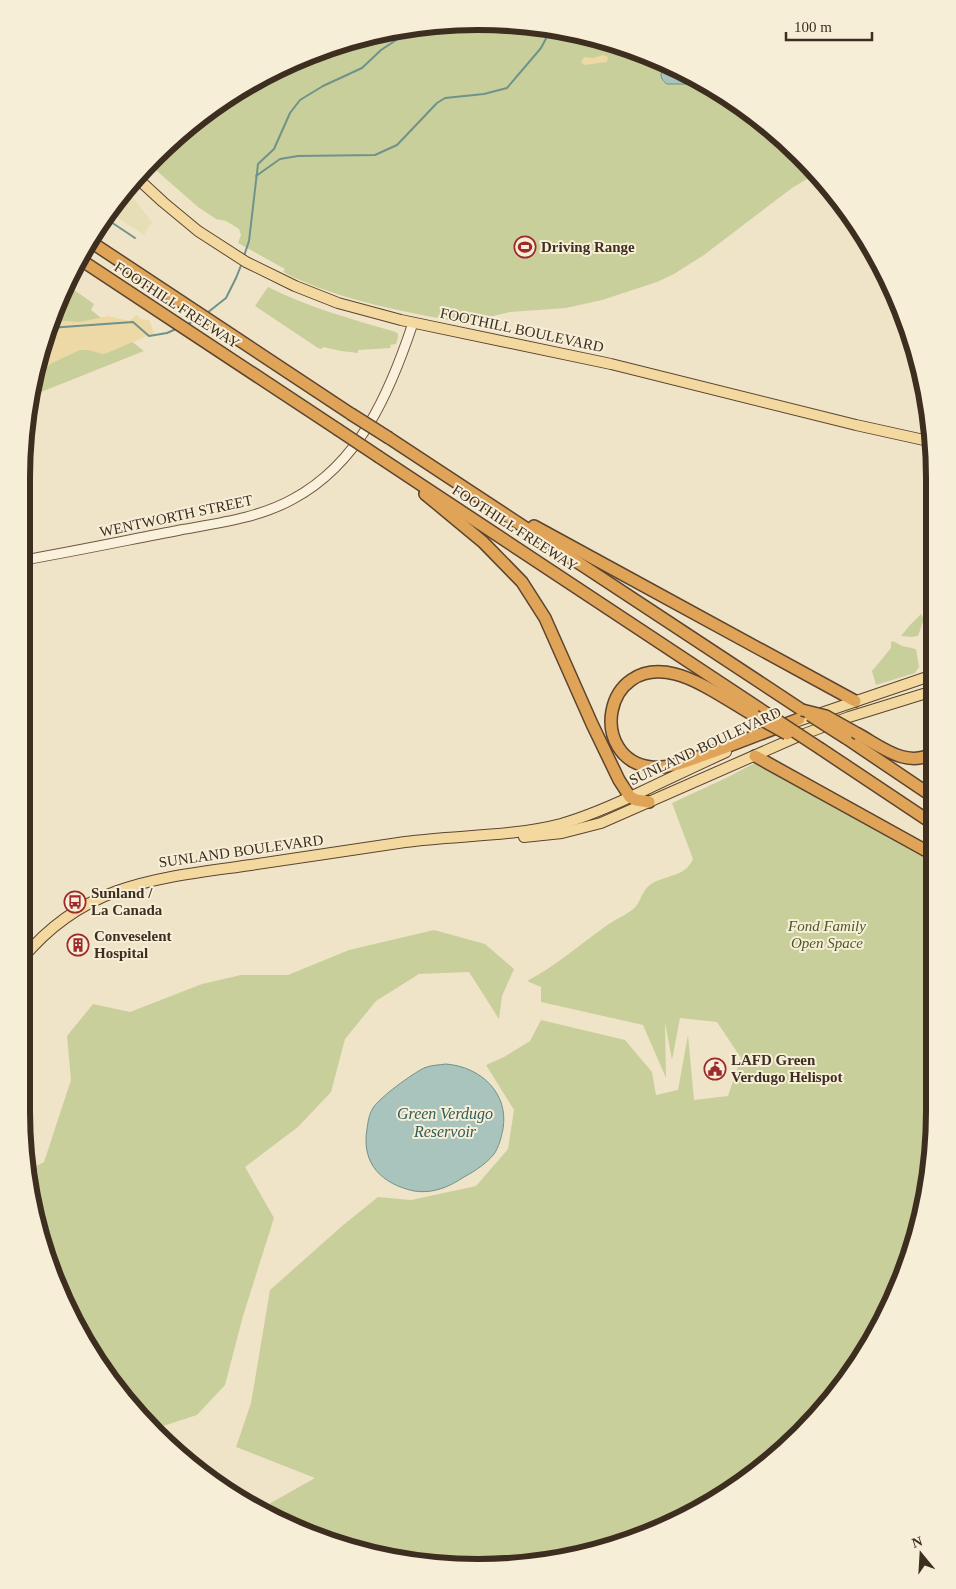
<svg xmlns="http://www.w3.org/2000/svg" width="956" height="1589" font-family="Georgia,serif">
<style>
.farmland{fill:#e6deb5}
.green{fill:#c9cf9b}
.sand{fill:#ecd9a5}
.water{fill:#a9c4bc;stroke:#6f938a}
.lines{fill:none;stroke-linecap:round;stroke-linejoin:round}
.stream{stroke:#6f938a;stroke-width:2}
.secondary-casing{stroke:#6f573f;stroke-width:11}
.primary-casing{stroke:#5b4430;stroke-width:12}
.highway-casing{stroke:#5b4430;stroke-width:14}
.secondary{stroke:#faf1dc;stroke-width:9}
.primary{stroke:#f3d9a0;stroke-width:10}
.highway{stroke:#e0a458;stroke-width:11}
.highway-bridge-casing{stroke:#5b4430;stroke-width:14;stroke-linecap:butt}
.highway-bridge{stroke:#e0a458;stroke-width:11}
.labels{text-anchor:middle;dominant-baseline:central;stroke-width:4;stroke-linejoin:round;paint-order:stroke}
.poi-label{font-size:15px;font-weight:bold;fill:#3d2e20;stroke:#f7eed8;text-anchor:start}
.street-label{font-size:15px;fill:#3d2e20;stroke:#f7eed8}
.park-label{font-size:15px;font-style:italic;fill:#4d5a26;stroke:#f7eed8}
.water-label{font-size:16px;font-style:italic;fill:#2f5d5a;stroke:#f7eed8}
.rim{fill:none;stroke:#3d2e20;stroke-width:6}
</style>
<rect width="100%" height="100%" fill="#f0e4c8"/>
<path class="farmland" d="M126 189 152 222 144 235 109 212 115 200Z"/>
<g class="green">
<path d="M508 22 596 37 680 68 756 115 817 173 792 188 704 255 674 274 657 282 602 300 566 308 510 312 476 320 473 325C409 312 341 302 283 272L285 269 238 243 241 235 239 229 226 221 216 219 198 207 149 164 177 135 249 83 331 46 418 25Z"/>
<path d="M67 285 94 304 91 310 144 351 31 396 56 303Z"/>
<path d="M268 287C310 308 351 319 396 332L398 334V337L396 344 390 345 391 348 358 350V353L341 351 323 347 322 349 318 348 255 306Z"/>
<path d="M921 614 924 619 918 636 912 637 901 636 910 625Z"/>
<path d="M893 641 902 646 916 649 919 667 915 673 876 685 872 671 891 648V642Z"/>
<path d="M755 763 932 862 931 1170 900 1286 841 1389 756 1474 625 1544 478 1568 331 1544 271 1514 267 1505 315 1478 236 1447 251 1403 270 1290 342 1226 378 1197 411 1200 476 1186 508 1149 514 1110 486 1065 504 1057 530 1041 541 1020 625 1040 652 1072 656 1095 678 1090 688 1035 694 1100 728 1096 741 1058 717 1022 680 1018 672 1060 665 1022 666 1078 643 1025 541 1002V987L527 981C556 966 579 945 606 926 614 920 624 916 632 910 640 905 642 890 650 885 665 874 685 878 693 859L672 803 726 778Z"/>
<path d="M434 930 485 944 514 969 502 996 499 1019 469 972 419 974 376 1001 345 1039 331 1092 298 1127 245 1167 274 1218 243 1316 225 1385 197 1415 157 1428 115 1389 45 1258 31 1169 44 1162 71 1080 67 1036 93 1004 130 1012 202 984 241 975H288L349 950Z"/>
</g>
<g class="sand">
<path d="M603 55 608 57 607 62 584 65 581 62 584 57 593 58Z"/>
<path d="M137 315 140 319 149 320 154 333 107 353 103 354 88 350H80L52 363 37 375 51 320 80 322 108 316 129 321Z"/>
</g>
<g class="water">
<path d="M668 64 680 68 706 84H667C658 78 660 70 668 64Z"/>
<path d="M446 1064C481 1067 509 1093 503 1129 501 1138 499 1147 494 1154 486 1164 475 1171 464 1177 449 1187 433 1194 414 1191 382 1184 361 1164 367 1129 368 1122 369 1114 373 1108 380 1097 412 1074 424 1068 431 1065 439 1065 446 1064Z"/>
</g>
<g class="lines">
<g class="stream">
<path d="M256 176 280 159 298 156 375 155 397 145 437 103 445 98 484 94 507 88 541 48 551 29"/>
<path d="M105 218 135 238"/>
<path d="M244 256 249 241 258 164 274 149 290 113 300 100 323 86 362 68 381 50 419 25"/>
<path d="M207 313 226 298 236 278 242 263"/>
<path d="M188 324 199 318"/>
<path d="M49 328 133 322 149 336 167 333 176 329"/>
</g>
<g class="secondary-casing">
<path id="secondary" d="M24 560C76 551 128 540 180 530 218 523 259 518 293 499 360 463 390 392 413 323"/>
</g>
<g class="primary-casing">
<g id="primary">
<path d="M137 178 163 202 198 231 246 262 295 286 338 303 401 320 611 364 856 425 933 442"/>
<path d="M792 723 933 675"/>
<path d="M524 837 562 833 601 823 799 736 849 717 933 691"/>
<path d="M22 959C85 882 160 878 251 865 302 857 354 850 405 842 457 835 510 837 561 824 589 816 616 804 643 791 670 778 698 765 726 752"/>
</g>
</g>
<g class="highway-casing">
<g id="highway">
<path d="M91 242 351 414"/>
<path d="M81 260 337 429"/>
<path d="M389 438 802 710"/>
<path d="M379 457 766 713"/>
<path d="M425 494 483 542 522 582 545 618 592 724 619 780 630 797 636 800 649 802"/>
<path d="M534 526 855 701"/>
<path d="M755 716C732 703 700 680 675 674 601 656 589 760 651 767 670 769 689 760 707 754 738 743 768 731 799 719"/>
<path d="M858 734C880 746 907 769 933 753"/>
<path d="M846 738 932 796"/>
<path d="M821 749 932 823"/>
<path d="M755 756 932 854"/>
</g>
</g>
<use href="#secondary" class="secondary"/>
<use href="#primary" class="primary"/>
<use href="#highway" class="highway"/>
<g class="highway-bridge-casing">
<g id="highway-bridge">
<path d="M351 414 389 438"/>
<path d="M337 429 379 457"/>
<path d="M802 710 826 716 858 734"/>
<path d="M766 713 821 749"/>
<path d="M810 715 846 738"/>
<path d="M755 716 787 734"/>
</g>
</g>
<use href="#highway-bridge" class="highway-bridge"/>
</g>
<defs>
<g id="stadium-ring" transform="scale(1.125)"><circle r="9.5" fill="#f7eed8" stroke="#9e2a2b" stroke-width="1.5"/><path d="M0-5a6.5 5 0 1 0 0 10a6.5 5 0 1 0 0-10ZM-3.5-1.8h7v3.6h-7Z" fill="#9e2a2b"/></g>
<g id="bus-ring" transform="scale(1.125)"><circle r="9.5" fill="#f7eed8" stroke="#9e2a2b" stroke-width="1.5"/><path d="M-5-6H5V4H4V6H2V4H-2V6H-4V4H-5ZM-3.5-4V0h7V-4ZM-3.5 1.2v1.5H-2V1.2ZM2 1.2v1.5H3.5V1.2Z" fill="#9e2a2b"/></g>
<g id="building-ring" transform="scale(1.125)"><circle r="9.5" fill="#f7eed8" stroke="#9e2a2b" stroke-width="1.5"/><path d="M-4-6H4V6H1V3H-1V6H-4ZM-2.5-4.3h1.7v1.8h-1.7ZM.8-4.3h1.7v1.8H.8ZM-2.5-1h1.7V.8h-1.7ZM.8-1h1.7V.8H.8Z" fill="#9e2a2b"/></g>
<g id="civic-ring" transform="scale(1.125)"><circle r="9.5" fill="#f7eed8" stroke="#9e2a2b" stroke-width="1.5"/><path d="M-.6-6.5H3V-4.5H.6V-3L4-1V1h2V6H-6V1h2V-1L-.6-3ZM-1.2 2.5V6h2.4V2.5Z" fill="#9e2a2b"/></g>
</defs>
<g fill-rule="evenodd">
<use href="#stadium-ring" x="525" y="247"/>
<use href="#bus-ring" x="75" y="902"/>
<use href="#building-ring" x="78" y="945"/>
<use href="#civic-ring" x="715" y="1069"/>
</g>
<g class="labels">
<g class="poi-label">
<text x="541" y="247">Driving Range</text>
<text x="91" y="893">Sunland /<tspan x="91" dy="17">La Canada</tspan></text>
<text x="94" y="936">Conveselent<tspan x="94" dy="17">Hospital</tspan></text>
<text x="731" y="1060">LAFD Green<tspan x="731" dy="17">Verdugo Helispot</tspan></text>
</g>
<g class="street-label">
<text transform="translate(177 305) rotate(33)">FOOTHILL FREEWAY</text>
<text transform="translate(522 330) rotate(12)">FOOTHILL BOULEVARD</text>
<text transform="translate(176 516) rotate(-12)">WENTWORTH STREET</text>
<text transform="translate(515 528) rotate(33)">FOOTHILL FREEWAY</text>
<text transform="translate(705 746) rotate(-25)">SUNLAND BOULEVARD</text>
<text transform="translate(241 851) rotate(-8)">SUNLAND BOULEVARD</text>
</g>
<g class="park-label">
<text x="827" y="926">Fond Family<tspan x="827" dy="17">Open Space</tspan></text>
</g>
<g class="water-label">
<text x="445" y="1113">Green Verdugo<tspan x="445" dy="18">Reservoir</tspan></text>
</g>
</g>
<path d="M0 0H956V1589H0ZM478 30H478A448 448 0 0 1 926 478V1111A448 448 0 0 1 478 1559H478A448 448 0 0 1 30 1111V478A448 448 0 0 1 478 30Z" fill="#f7eed8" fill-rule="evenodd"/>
<path class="rim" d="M478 30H478A448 448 0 0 1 926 478V1111A448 448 0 0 1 478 1559H478A448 448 0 0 1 30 1111V478A448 448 0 0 1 478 30Z"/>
<g transform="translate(921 1554) rotate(342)" stroke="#f7eed8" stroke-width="4" paint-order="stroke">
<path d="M0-4L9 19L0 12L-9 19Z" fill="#3d2e20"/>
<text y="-8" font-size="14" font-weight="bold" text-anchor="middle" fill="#3d2e20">N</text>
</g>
<path d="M786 32v8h86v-8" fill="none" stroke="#3d2e20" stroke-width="2.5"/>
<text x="794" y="32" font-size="15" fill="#3d2e20" stroke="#f7eed8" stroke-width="4" paint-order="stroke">100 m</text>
</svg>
